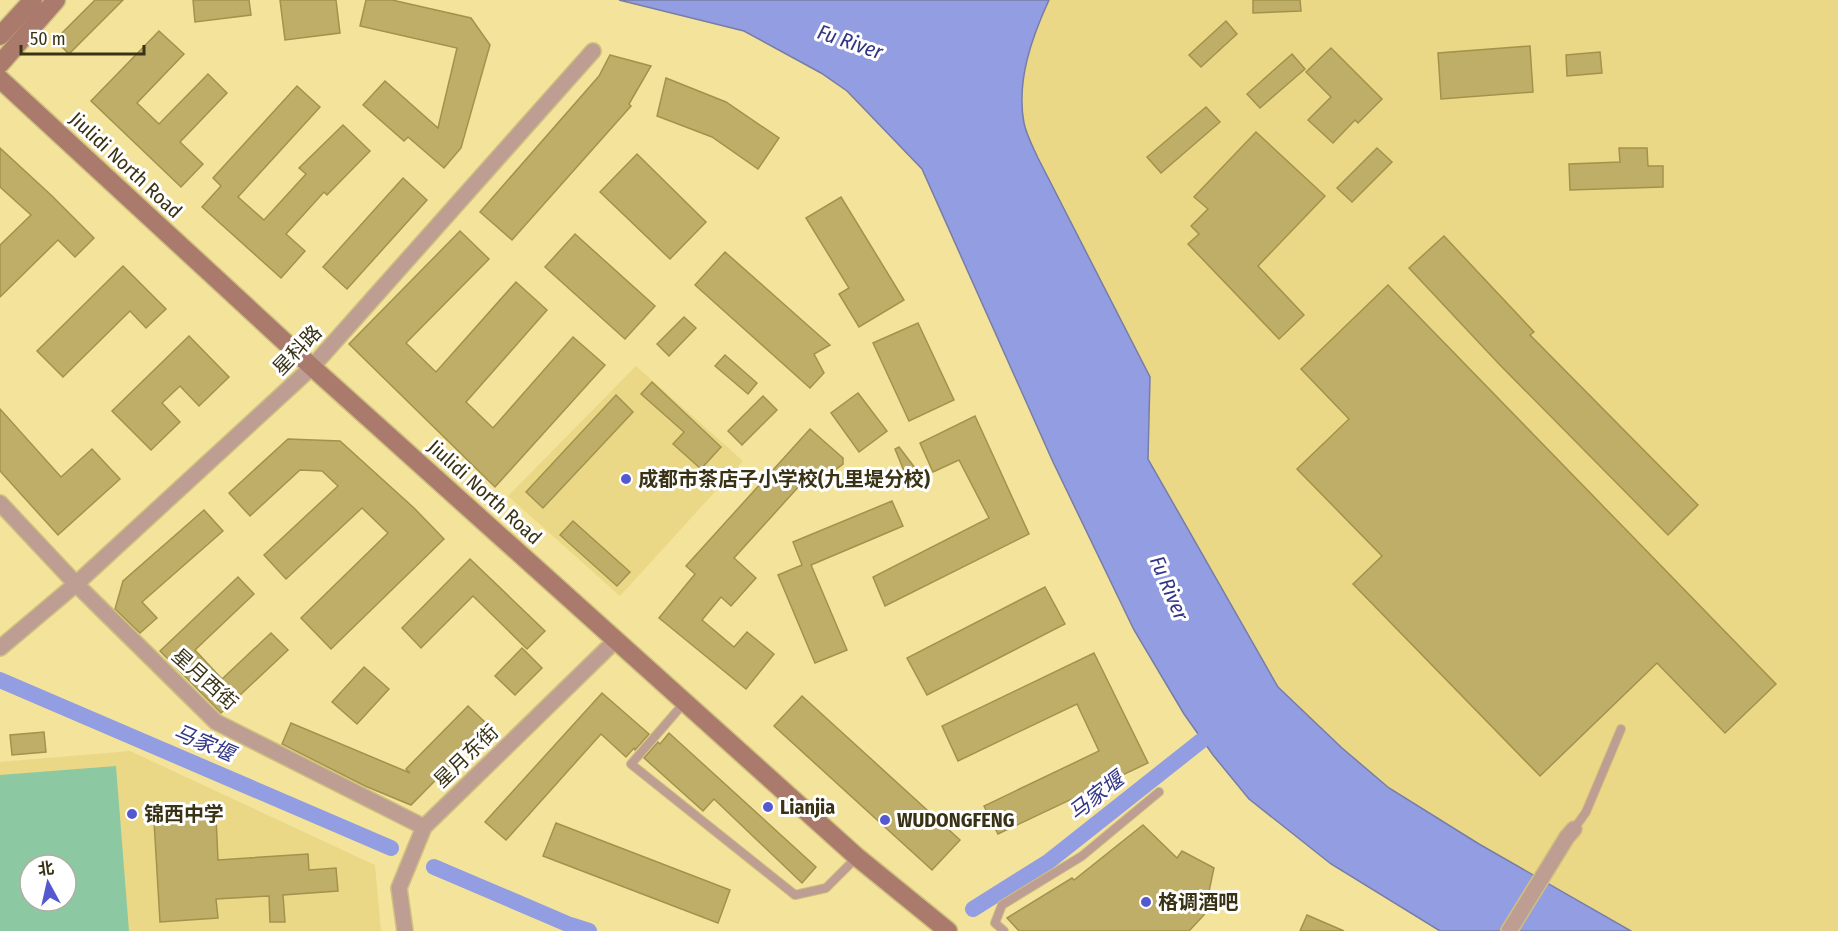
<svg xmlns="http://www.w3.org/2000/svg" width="1838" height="931" font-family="'Fira Sans Condensed','Noto Sans SC',sans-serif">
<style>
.built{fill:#ebd887;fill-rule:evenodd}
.green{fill:#8cc9a3;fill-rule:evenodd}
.water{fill:#929de2;stroke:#777da4;stroke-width:1.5}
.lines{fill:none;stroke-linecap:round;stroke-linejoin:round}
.canal{stroke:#929de2;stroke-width:16}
.building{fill:#bfae67;stroke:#a3924b;stroke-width:1.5}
.lane-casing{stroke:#cfc07f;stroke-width:10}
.street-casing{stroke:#cfc07f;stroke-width:18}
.secondary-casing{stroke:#cfc07f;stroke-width:21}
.lane{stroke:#be9d93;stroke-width:8}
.street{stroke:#be9d93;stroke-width:15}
.secondary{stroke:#aa7a6d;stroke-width:18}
.poi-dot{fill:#5459d0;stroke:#fff;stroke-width:2}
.labels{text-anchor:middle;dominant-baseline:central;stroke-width:6;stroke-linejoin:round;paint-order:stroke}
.street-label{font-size:20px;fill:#393214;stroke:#fff}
.poi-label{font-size:20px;font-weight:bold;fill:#393214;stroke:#fff;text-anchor:start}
.water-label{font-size:21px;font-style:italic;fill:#333686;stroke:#fff}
</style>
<rect width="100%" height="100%" fill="#f4e39a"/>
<g class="built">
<path d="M1049 0H1838V931H1631L1479 844 1389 788 1342 748 1279 687 1148 459 1150 377 1038 158 1024 125 1021 99 1026 65 1038 23Z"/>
<path d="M636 366 743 461 620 596 508 496Z"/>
<path d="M130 751 375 865 381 931H0V762ZM30 865H66V901H30Z"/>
</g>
<path class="green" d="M116 766 129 931H0V775ZM30 865H66V901H30Z"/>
<path class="water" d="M619 0H1049C1032 37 1016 81 1024 123 1026 134 1033 147 1038 158L1150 377 1148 459 1278 687 1342 748 1389 788 1479 844 1631 931H1440L1331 864 1249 799 1213 755 1184 714 1134 630 1053 462 922 169 847 91 821 73 744 31Z"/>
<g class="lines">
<g class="canal">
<path d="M0 680 391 848"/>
<path d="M434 867 570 925 589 931"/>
<path d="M973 909 1048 862 1220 726"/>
</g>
</g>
<g class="building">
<path d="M95 0H123L69 54 55 40Z"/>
<path d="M193 0H249L251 15 195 22Z"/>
<path d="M280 0H336L340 33 285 40Z"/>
<path d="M366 0H392L471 18 490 45 461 148 444 168 408 137 404 141 363 105 385 81 438 128 457 48 360 26Z"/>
<path d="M1253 0H1300L1301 11 1253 13Z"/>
<path d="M1226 21 1237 34 1201 67 1189 55Z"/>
<path d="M159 31 184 54 137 103 159 124 208 74 227 93 180 142 203 164 181 187 91 101Z"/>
<path d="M1530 46 1533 92 1441 99 1438 53Z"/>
<path d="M1331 48 1382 99 1358 123 1355 120 1333 143 1308 120 1331 97 1306 72Z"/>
<path d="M1600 52 1602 73 1567 76 1566 55Z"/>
<path d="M1292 54 1305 69 1260 108 1247 94Z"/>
<path d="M610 55 651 66 629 104 631 106 512 240 480 212 599 76Z"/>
<path d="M666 78 726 102 779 138 758 169 712 137 657 116Z"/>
<path d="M297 86 320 107 238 197 264 220 306 174 299 168 343 125 370 151 327 195 324 192 286 234 305 251 281 278 202 207 221 186 213 178Z"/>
<path d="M1206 107 1220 122 1161 173 1147 157Z"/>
<path d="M1256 132 1325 196 1258 266 1304 315 1279 339 1188 244 1199 234 1191 226 1208 209 1194 197Z"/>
<path d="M0 148 51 195 94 238 75 257 58 240 0 297V245L31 215 0 187Z"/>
<path d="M1377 148 1392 162 1352 202 1337 188Z"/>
<path d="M1619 148H1647L1648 166H1663V187L1570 190 1569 164 1620 162Z"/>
<path d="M637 154 706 222 670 259 600 192Z"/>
<path d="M403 178 427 200 347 289 323 267Z"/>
<path d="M841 197 904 300 859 327 839 294 849 288 806 218Z"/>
<path d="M460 231 489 259 406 343 436 372 516 282 547 310 466 402 493 428 573 337 605 365 495 487 349 344Z"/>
<path d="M575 234 655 306 625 339 545 267Z"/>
<path d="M1444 236 1534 332 1530 335 1698 505 1668 535 1499 364 1409 268Z"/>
<path d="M725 252 830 345 814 354 824 373 810 388 695 285Z"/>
<path d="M123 266 166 309 146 328 130 311 63 377 37 351Z"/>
<path d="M1388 285 1776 684 1725 733 1657 663 1540 776 1353 584 1382 556 1297 469 1349 419 1301 369Z"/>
<path d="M684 317 696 328 669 356 657 344Z"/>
<path d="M918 323 954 400 909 421 873 343Z"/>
<path d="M189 336 229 377 199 406 180 386 162 403 180 422 151 450 112 411Z"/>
<path d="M725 355 757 383 748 394 715 366Z"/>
<path d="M652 382 721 447 701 469 673 444 684 432 641 394Z"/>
<path d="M858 393 887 431 859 452 831 413Z"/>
<path d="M616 395 633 412 543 508 526 492Z"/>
<path d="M763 396 777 410 742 445 728 431Z"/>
<path d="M0 409 61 477 92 449 120 479 58 535 0 471Z"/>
<path d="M975 416 1029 534 885 606 873 577 989 518 959 460 933 472 920 443Z"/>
<path d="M810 429 843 458V464L820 481 811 473 734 558 756 578 731 606 721 597 702 620 734 647 747 632 774 654 746 689 659 618 695 574 686 566Z"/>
<path d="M288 439 340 441 414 508 444 539 331 649 301 618 388 533 362 508 286 579 264 555 338 486 322 471 300 470 250 516 229 493Z"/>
<path d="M899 447 922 477 909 483 895 449Z"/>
<path d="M892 501 903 526 811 565 847 650 815 663 778 575 802 565 793 542Z"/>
<path d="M204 510 223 531 142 602 157 618 140 633 115 609 123 581Z"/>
<path d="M573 521 630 572 617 586 560 535Z"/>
<path d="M470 559 545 631 527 649 473 596 421 648 402 628Z"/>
<path d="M238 577 254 594 195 650 222 679 271 633 288 650 221 713 160 651Z"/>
<path d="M1045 587 1065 624 927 695 907 658Z"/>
<path d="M522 648 542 668 515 695 495 676Z"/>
<path d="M1094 653 1148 763 998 834 984 806 1099 751 1077 704 958 761 942 726Z"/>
<path d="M364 667 389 689 357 724 332 702Z"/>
<path d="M602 693 649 734 635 750 634 748 626 757 601 734 506 840 485 822Z"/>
<path d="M802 696 960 840 932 870 774 726Z"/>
<path d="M468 706 489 726 411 805 365 786 282 744 291 723 410 773 406 769Z"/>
<path d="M44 732 46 752 12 755 10 735Z"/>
<path d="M669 733 816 867 802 883 714 799 703 811 644 758 658 742 660 744Z"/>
<path d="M216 817 218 860 308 854 309 870 336 868 338 891 283 895 285 922H270L269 896 216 899 218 918 160 922 154 821Z"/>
<path d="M556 823 730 890 718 923 543 856Z"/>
<path d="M1143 825 1177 858 1182 851 1214 868 1204 915 1189 931H1019L1007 918 1072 878 1074 880Z"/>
<path d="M1307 915 1344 931H1300Z"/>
</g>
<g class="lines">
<g class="lane-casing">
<g id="lane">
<path d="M684 703 631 764 795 895 826 888 857 857"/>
<path d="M1574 829 1586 812 1621 729"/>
<path d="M1004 931 995 923 1002 905 1082 856 1159 792"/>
</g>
</g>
<g class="street-casing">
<g id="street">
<path d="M0 503 76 584 216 722 424 827"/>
<path d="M0 648 76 584 312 367 593 51"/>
<path d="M405 931 399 888 424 827 616 640"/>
<path d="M1509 931 1567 837 1574 829"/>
</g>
</g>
<g class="secondary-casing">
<g id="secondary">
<path d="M0 36 33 0"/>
<path d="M0 64 56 0"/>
<path d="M0 79 312 367 857 857 948 931"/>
</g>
</g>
<use href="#lane" class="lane"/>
<use href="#street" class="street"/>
<use href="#secondary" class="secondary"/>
</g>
<g class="poi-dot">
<circle cx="626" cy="479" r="6"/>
<circle cx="768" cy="807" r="6"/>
<circle cx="132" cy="814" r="6"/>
<circle cx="885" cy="820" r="6"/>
<circle cx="1146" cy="902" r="6"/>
</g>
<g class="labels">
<g class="street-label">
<text transform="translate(126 165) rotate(43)">Jiulidi North Road</text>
<text transform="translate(297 350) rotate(-46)">星科路</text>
<text transform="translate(485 492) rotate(42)">Jiulidi North Road</text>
<text transform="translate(205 679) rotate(42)">星月西街</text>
<text transform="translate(466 756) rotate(-44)">星月东街</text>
</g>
<g class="poi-label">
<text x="638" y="479">成都市茶店子小学校(九里堤分校)</text>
<text x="780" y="807">Lianjia</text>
<text x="144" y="814">锦西中学</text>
<text x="897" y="820">WUDONGFENG</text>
<text x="1158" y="902">格调酒吧</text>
</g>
<g class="water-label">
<text transform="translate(850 42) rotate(19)">Fu River</text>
<text transform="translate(1169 588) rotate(67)">Fu River</text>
<text transform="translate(204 743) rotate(23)">马家堰</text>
<text transform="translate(1096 796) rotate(-38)">马家堰</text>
</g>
</g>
<g transform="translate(48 883) rotate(352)"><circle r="28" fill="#ffffff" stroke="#b0ada1" stroke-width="1.5"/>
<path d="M0-4.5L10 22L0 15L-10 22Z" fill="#5459d0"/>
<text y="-9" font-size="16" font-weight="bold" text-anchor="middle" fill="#393214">北</text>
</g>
<path d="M21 45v9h123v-9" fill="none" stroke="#393214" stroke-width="3"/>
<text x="30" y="45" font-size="18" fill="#393214" stroke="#ffffff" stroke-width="4.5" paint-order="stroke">50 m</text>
</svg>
